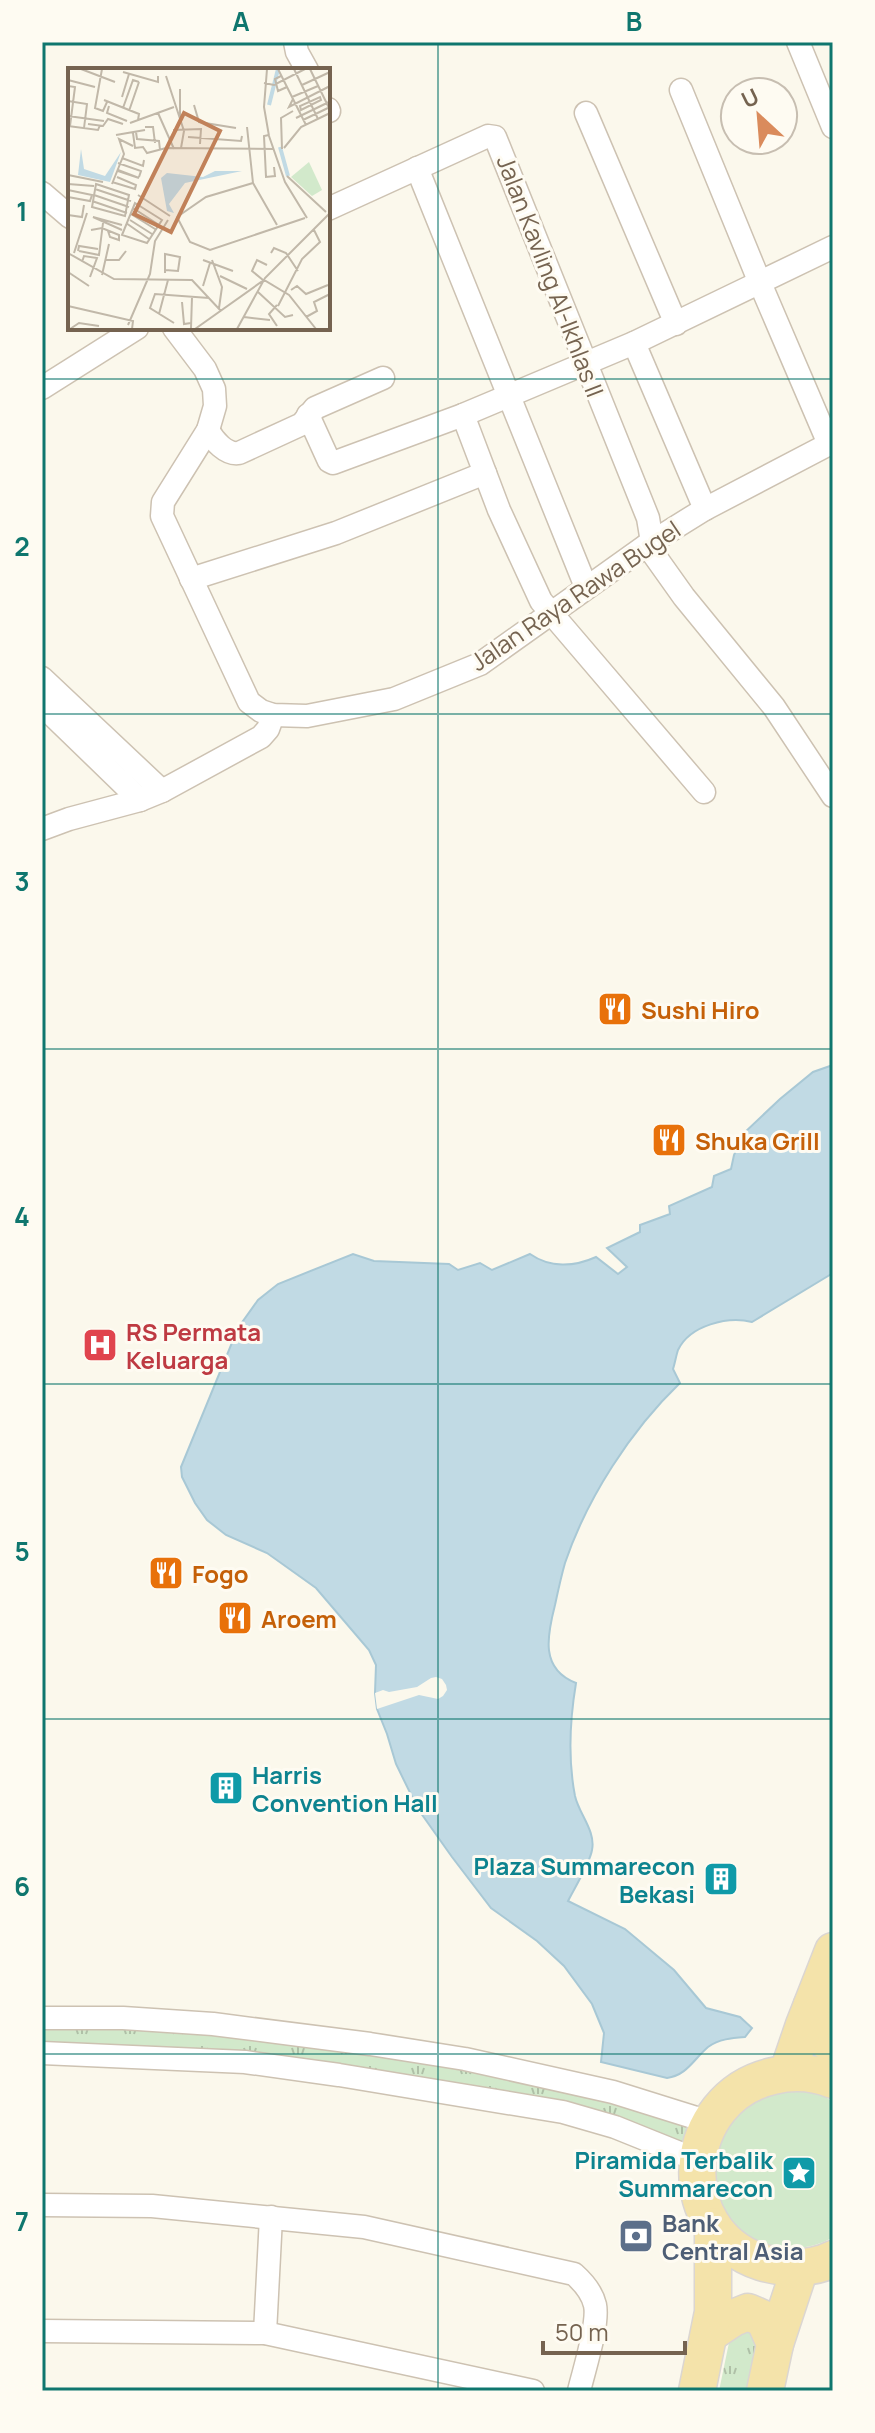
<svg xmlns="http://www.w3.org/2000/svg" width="875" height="2433" font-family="Manrope,sans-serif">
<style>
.grass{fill:url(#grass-tufts)}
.green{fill:#d2e9cb}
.water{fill:#c1dae4;stroke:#a8c8d5;stroke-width:2}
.pier{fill:#fbf8ec}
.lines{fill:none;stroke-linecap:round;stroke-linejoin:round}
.street-casing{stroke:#cdc2b2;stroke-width:25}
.primary-casing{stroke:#dbd6d2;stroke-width:39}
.street{stroke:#fff;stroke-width:22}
.primary{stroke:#f4e3aa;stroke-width:36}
.grid{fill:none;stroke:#0f766e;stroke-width:2;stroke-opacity:0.55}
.labels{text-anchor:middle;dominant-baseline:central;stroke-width:6;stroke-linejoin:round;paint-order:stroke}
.street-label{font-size:24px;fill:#756350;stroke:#fefbf2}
.food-label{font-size:24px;font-weight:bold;fill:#c56008;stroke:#fefbf2;text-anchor:start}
.health-label{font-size:24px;font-weight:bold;fill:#be3a42;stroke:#fefbf2;text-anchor:start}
.culture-label{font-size:24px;font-weight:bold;fill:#0d838f;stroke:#fefbf2;text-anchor:end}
.service-label{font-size:24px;font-weight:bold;fill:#4e5e75;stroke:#fefbf2;text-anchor:start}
.inset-river{fill:none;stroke:#c1dae4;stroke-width:4}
.inset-road{fill:none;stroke:#c1b8a9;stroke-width:2}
.view{fill:#c18159;fill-opacity:0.15;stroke:#c18159;stroke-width:4}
.inset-edge{fill:none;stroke:#756350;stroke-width:4}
.neatline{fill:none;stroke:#0f766e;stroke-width:3}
.grid-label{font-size:26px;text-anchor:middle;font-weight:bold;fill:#0f766e}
</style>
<defs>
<pattern id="grass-tufts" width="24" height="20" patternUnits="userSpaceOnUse" patternTransform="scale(2)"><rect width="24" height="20" fill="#d2e9cb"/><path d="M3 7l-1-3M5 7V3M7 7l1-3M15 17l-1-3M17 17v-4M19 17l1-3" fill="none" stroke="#afc0a7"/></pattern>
</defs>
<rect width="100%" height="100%" fill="#fbf8ec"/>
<g class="grass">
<path d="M42 2018 305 2034 709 2122 697 2160 615 2127 339 2075 42 2054Z"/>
<path d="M759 2327 751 2391H719L732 2328Z"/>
</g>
<path class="green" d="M801 2090 824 2096 833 2102V2237C794 2261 736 2245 719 2201 701 2156 725 2108 770 2093 780 2090 791 2091 801 2090Z"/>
<path class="water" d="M833 1065V1273L752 1322C728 1316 690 1325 678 1350 676 1356 675 1363 673 1369L680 1383C631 1430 587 1498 565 1563 561 1577 558 1591 555 1605 547 1636 540 1669 576 1683 570 1719 568 1760 575 1796 579 1814 596 1831 592 1850 590 1863 574 1889 568 1901L625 1929 674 1970 706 2008 740 2017 752 2028 745 2037C732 2038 719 2039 708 2047 693 2060 687 2075 667 2078L601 2062 604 2033 592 2004 564 1966 537 1941 491 1908 452 1857 418 1809 396 1764 387 1734 377 1709 375 1693 376 1665 369 1650 316 1588 267 1553 226 1535 207 1520 195 1503 182 1477 181 1467 238 1328 258 1300 278 1284 353 1254 374 1261 449 1264 458 1270 480 1263 492 1270 530 1254C550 1268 574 1267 596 1257L618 1274 627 1267 607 1248 640 1232V1225L670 1214 669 1206 712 1187 714 1176 731 1169 734 1155 744 1133 780 1099 813 1072Z"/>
<path class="pier" d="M436 1677 442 1679 446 1685 447 1690 443 1696 438 1699 419 1695 377 1709 375 1693 383 1690 389 1692 417 1687 431 1678Z"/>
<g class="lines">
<g class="street-casing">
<g id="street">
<path d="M295 42 297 52 307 70"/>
<path d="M798 42 833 127"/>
<path d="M681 90 760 283 829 444"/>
<path d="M328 109 329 111"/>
<path d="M586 113 676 324"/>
<path d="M417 168 586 587"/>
<path d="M42 193 70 217"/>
<path d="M328 209 488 136 495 137 648 518 652 542"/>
<path d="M174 328 205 369 214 389 215 406 208 430 163 502 162 516 249 702 261 711 273 715 307 716 394 699 480 664 647 545 705 509 833 442"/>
<path d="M634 343 705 509"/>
<path d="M42 388 137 328"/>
<path d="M308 415 329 461 333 463 463 415 634 343 833 247"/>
<path d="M463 415 499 510 541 601 704 792"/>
<path d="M208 430C214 441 226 455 239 453L302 424 315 408 383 378"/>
<path d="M647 545 684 597 774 707 833 796"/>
<path d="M191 579 336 533 485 473"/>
<path d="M42 678 162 791"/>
<path d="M42 705 140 800"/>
<path d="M42 829 69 819 140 800 162 791 261 737 268 729 273 715"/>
<path d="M42 2018H123L213 2024 370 2044 465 2059 613 2092 709 2122"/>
<path d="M42 2053 245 2062 339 2075 563 2112 615 2127 697 2160"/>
<path d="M42 2205 152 2206 364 2227 574 2274C583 2282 592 2292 595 2305 599 2324 584 2370 579 2391"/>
<path d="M42 2331 265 2333 533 2391"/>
<path d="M265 2333 271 2217"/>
</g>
</g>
<g class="primary-casing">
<g id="primary">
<path d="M812 2005C815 2018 817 2034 829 2043H833"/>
<path d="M788 2072 804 2025 833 1951"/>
<path d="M833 2080C813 2072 794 2071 773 2076 680 2097 669 2231 761 2262 784 2269 811 2270 833 2259"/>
<path d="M709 2334 733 2318 748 2312 764 2319 775 2344"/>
<path d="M697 2391 713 2312V2226"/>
<path d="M765 2391 775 2344 800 2268"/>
</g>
</g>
<use href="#street" class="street"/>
<use href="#primary" class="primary"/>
</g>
<path class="grid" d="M438 42V2391M42 379H833M42 714H833M42 1049H833M42 1384H833M42 1719H833M42 2054H833"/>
<defs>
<g id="restaurant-square" transform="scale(1.8)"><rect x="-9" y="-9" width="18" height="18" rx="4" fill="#e8710a" stroke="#fefbf2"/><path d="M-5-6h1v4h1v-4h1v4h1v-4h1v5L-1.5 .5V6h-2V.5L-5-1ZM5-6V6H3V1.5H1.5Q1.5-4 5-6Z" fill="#fff"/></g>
<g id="hospital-square" transform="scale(1.8)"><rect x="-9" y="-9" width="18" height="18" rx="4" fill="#e0444e" stroke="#fefbf2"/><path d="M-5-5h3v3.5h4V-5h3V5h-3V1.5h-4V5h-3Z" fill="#fff"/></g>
<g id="building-square" transform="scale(1.8)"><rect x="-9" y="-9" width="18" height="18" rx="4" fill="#0f9aa8" stroke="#fefbf2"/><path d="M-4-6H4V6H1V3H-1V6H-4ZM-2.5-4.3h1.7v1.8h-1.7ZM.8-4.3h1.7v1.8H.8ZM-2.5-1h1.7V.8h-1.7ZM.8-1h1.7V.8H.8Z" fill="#fff"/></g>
<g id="sight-square" transform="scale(1.8)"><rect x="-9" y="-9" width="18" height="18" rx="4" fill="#0f9aa8" stroke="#fefbf2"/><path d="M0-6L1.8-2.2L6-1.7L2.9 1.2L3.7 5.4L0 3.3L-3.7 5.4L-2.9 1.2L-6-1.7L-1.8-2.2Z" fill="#fff"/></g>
<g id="bank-square" transform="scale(1.8)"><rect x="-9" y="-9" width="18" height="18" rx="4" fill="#5c6f8a" stroke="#fefbf2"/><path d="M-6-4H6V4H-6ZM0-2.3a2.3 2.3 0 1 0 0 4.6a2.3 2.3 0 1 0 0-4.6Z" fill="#fff"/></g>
</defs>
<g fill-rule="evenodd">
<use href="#restaurant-square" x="615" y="1009"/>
<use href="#restaurant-square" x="669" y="1140"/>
<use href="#hospital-square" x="100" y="1345"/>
<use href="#restaurant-square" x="166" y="1573"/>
<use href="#restaurant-square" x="235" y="1618"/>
<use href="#building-square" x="226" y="1788"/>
<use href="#building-square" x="721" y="1879"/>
<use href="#sight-square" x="799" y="2173"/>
<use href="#bank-square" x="636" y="2236"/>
</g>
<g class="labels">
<g class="street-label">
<text transform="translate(551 276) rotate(69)">Jalan Kavling Al-Ikhlas II</text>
<text transform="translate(575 595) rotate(-34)">Jalan Raya Rawa Bugel</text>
</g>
<g class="food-label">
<text x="641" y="1009">Sushi Hiro</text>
<text x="695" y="1140">Shuka Grill</text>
<text x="192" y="1573">Fogo</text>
<text x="261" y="1618">Aroem</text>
</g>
<g class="health-label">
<text x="126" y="1331">RS Permata<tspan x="126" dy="28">Keluarga</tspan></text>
</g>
<g class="culture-label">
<text x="252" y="1774" text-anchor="start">Harris<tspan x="252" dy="28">Convention Hall</tspan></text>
<text x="695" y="1865">Plaza Summarecon<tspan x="695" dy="28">Bekasi</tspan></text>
<text x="773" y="2159">Piramida Terbalik<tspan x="773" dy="28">Summarecon</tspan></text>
</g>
<g class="service-label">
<text x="662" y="2222">Bank<tspan x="662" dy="28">Central Asia</tspan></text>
</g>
</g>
<g transform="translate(68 68)">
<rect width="262" height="262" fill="#fbf8ec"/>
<path d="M241 94 254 122 244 128 223 109Z" fill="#d2e9cb"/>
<path d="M13 81 16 101 37 108 53 84 42 114 10 107ZM147 103H174L117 115 101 136 106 145 99 143 93 110 99 105 135 109Z" fill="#c1dae4"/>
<path class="inset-river" d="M201 37 210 1M212 79 220 108"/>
<path class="inset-road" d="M13 1 47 14M34 1 27 40 35 43 39 34M199 1 196 39 201 68 217 114 239 150M210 1 238 57M226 1 250 51M242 1 262 42M55 4 90 14V8M98 8 116 63 113 80M213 8 207 11 210 23 219 19M0 12 27 19M196 15 206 17 237 1M234 17 262 4M0 18 7 19 2 58M112 21V50M54 29 61 6M224 29 250 18M252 29 253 32 233 42 232 38ZM225 31 221 39 262 18M36 32 71 46 70 52M0 33 19 36 16 60M126 37 131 54 168 60M41 38 39 45 59 53M55 40 65 12 71 14M61 43 71 14M90 45 106 81M0 48 36 53M228 50 261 34M235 52 262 39M62 55 106 39M20 56 35 58 40 51 55 56M0 58 30 62 32 57M77 59H85L87 75M179 59 185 115M105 62 133 61 132 76M68 64 69 71 91 73 92 82M65 65 67 80 75 79 79 85 98 80 206 81M48 67 77 62M201 67 196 68 198 109 207 108 206 99M120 69 173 73 174 68M216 80 233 59 262 45M214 81 213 50 225 43M54 90 75 98 76 92M50 95 73 103 71 109M50 102 71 110 50 103M0 107 35 114M219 108 258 144M44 114 67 121 68 117 49 109M0 116 26 118M28 116 61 127 57 148 24 139ZM44 116 56 86 51 71 65 78M27 121 63 133M0 122 24 127 22 133 0 129M26 127 61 139M70 127 102 148M24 133 59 145M67 135 94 152 79 175 54 167ZM65 140 91 157M63 146 87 161M0 147 14 149 16 137M109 149 122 174 142 182 237 150M109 149 138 129 185 115 209 157M62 152 84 166M58 155 81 171M54 157 25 149 54 162M23 162 34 160 51 167V172L42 169 40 163M10 183 11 178 30 181M11 183 31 187 35 155M0 185 46 211 124 212 153 243M6 185 19 145M203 185 206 180 218 185 230 203M37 192H51L58 183M135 192 165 203M144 192 154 219 151 240M14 194 16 188 29 190 22 209M0 204 21 218M97 205V186L112 189 110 203 97 202M34 207 41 176M152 208 179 221M195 212 184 203 189 192 199 197M135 218 142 195M223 222 229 218 238 226 260 217M190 224 217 249 225 247M114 234 116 256 123 255M209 237 201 246 209 258M0 238 65 253 64 261M210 238 234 191 252 174 246 162M91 246 100 212M176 249 202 252M238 249 249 243 246 234 262 226M106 255 82 240 87 226 141 230M60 257 82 206 87 173 100 152M123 260 124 229M2 261 11 255 31 258M127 261 196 212 221 227 248 261M169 261 197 210 262 145"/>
<path class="view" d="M116 45 152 63 103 164 66 146Z"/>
<rect width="262" height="262" class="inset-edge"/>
</g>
<rect width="875" height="2433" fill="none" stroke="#fefbf2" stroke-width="88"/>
<g transform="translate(759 116) rotate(334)"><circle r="38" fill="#fefbf2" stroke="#c7beb1" stroke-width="2"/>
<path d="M0-6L14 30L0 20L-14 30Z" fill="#da8b5c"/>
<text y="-12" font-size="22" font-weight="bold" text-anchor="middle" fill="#756350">U</text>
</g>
<path d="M543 2341v12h142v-12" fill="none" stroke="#756350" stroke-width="4"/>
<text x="555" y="2341" font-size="24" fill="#756350" stroke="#fefbf2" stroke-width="6" paint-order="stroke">50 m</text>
<rect x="44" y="44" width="787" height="2345" class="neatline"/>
<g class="grid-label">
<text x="241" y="31">A</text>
<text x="634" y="31">B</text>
<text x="22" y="221">1</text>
<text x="22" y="556">2</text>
<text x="22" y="891">3</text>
<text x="22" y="1226">4</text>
<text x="22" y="1561">5</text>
<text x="22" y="1896">6</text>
<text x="22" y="2231">7</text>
</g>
</svg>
